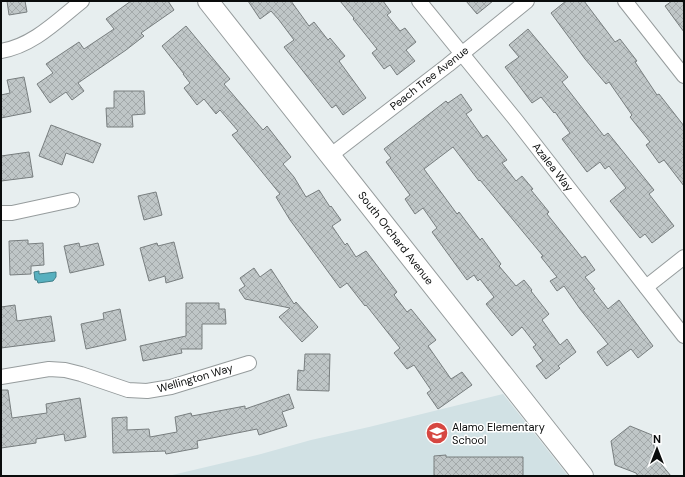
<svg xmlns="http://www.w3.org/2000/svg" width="685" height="477" font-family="'DM Sans',sans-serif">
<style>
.built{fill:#d1e1e4}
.water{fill:#57b0bf;stroke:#407f89}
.building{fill:url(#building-cross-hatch);stroke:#787e7f}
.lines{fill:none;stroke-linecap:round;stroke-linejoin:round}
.street-casing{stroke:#969c9d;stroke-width:16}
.secondary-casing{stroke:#969c9d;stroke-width:22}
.street{stroke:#fff;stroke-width:14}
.secondary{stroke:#fff;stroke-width:20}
.labels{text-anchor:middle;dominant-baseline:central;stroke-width:3;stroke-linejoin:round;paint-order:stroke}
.street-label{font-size:11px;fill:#0a0c0c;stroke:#fff}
.poi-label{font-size:11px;fill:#0a0c0c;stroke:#fff;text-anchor:start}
</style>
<defs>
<pattern id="building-cross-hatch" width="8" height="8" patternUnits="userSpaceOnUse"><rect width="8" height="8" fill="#bfc6c7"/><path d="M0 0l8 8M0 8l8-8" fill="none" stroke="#a3a9aa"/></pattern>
</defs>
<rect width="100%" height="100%" fill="#e7eeef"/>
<path class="built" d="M503 394 568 476H168L261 454 311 440 369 427Z"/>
<path class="water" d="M39 271V274L56 272V277L53 281 38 283 37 280H35L34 272Z"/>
<g class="building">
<path d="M7 1H25L27 12 9 15Z"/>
<path d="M131 1H168L174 10 141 33 144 36 126 50 78 83 84 91 72 100 66 92 50 103 37 84 53 73 46 64 79 42 84 49 114 29 106 19Z"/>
<path d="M248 1H291L309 26 314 22 328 40 330 38 345 56 339 61 366 98 343 115 336 105 332 108 284 47 294 40 279 20 271 11 260 19Z"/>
<path d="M340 1H383L391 12 387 15 400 31 405 28 416 42 406 50 415 61 397 75 390 65 384 69 372 53 377 49 353 19 354 18Z"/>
<path d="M466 1H493L477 14Z"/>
<path d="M566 1H584L615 42 620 39 637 61 635 62 657 95 659 94 684 126V186L664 160 659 163 646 145 650 142 630 117 632 115 609 82 606 84 585 59 551 13Z"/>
<path d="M672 1H684V32L665 6Z"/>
<path d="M186 26 230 79 224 84 263 130 267 126 291 157 283 164 294 177 306 197 319 190 330 207 331 206 341 220 332 226 345 245 347 243 356 257 366 251 397 292 394 295 407 312 411 309 436 340 428 346 451 379 462 372 472 385 438 409 427 393 431 390 414 365 407 369 394 353 400 348 366 305 365 306 347 283 340 288 290 220 276 197 280 194 232 135 238 131 220 110 216 114 204 99 197 105 184 88 190 83 183 74H184L162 46Z"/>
<path d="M528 29 568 77 562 82 604 136 608 133 654 190 649 194 674 226 652 243 645 234 640 238 610 201 626 188 609 166 605 169 600 162 587 172 562 139 570 133 555 112 554 113 541 97 532 103 505 67 519 57 509 45Z"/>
<path d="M24 77 31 112 1 118V95L10 93 7 80Z"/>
<path d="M114 91H144L145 114 132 115 133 127H107L106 108H114Z"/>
<path d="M461 94 472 110 466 114 483 138 487 135 507 160 502 163 516 181 522 176 533 189 531 190 549 212 547 214 582 258 585 256 595 270 585 277 595 289 593 290 608 309 619 300 653 346 638 358 631 349 607 366 597 352 608 344 580 309 564 286 557 291 550 281 557 277 541 257 543 256 480 180 479 181 453 147 424 169 457 214 459 212 480 240 482 238 501 264 499 266 516 286 524 280 532 290 531 291 549 314 542 320 560 345 567 339 576 352 558 366 560 368 546 379 536 366 543 361 533 347 536 345 522 327 512 336 486 304 494 297 480 279 478 281 474 275 467 280 432 232 437 228 423 208 415 214 405 199 410 195 386 162 391 158 384 149 446 101 448 103Z"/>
<path d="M51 125 101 144 93 163 66 153 62 165 39 156Z"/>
<path d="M29 152 33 177 1 181V156Z"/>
<path d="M156 192 162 215 144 220 138 196Z"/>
<path d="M28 240V244L43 243 44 265 31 266V274L10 275 9 241Z"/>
<path d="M174 242 183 278 166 283 165 276 149 281 140 248 157 243 158 246Z"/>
<path d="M79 243 80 247 98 243 104 265 70 273 64 246Z"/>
<path d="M254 268 260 277 271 269 294 304 296 302 318 327 302 342 279 317 290 308 245 299 239 290 245 286 240 278Z"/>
<path d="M186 303H219V309H225L226 324H202V349H181L182 353 143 361 140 346 186 336Z"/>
<path d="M15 305 17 321 51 316 55 341 1 348V307Z"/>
<path d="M120 309 126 340 86 349 81 324 104 319 103 313Z"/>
<path d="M305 354H330L329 391 297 390 298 370 304 371Z"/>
<path d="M1 390H8L12 418 47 413 46 404 80 398 86 437 65 441 64 434 36 439V443L1 448Z"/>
<path d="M289 394 294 408 282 412 287 426 259 435 257 429 197 441 198 448 166 454 165 451 113 453 112 418 127 417V430L149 429 150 437 177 432 175 417 191 413 192 416 245 406V409Z"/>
<path d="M630 426 652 435 656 458 671 476H638L636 473 615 465 611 441Z"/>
<path d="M446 455V457H523V476H434V456Z"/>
</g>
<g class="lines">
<g class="street-casing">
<g id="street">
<path d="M419 1 515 119 684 336"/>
<path d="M625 1 684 76"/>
<path d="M1 51C33 46 58 20 82 1"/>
<path d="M331 155 448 65 527 1"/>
<path d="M1 213H12L72 200"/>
<path d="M646 287 684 257"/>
<path d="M1 377 49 369 65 370 81 374 128 390 147 391 171 387 249 363"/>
</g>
</g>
<g class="secondary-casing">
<path id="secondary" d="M208 1 583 476"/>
</g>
<use href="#street" class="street"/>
<use href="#secondary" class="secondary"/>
</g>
<defs>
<g id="school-disc" transform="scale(1.15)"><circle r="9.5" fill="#d64741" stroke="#fff"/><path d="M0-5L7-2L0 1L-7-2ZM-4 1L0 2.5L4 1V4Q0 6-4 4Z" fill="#fff"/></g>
</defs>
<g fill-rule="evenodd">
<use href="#school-disc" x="437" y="433"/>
</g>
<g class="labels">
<g class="street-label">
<text transform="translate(429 78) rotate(-38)">Peach Tree Avenue</text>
<text transform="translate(553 167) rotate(52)">Azalea Way</text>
<text transform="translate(396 238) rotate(52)">South Orchard Avenue</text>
<text transform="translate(195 378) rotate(-16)">Wellington Way</text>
</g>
<g class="poi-label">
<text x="452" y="427">Alamo Elementary<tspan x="452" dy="13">School</tspan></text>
</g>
</g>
<rect width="685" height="477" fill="none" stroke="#0a0c0c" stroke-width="4"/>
<g transform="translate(657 449)" stroke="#ffffff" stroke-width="3" paint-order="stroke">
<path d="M0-3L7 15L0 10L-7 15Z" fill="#0a0c0c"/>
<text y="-6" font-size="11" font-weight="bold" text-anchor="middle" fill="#0a0c0c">N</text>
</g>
</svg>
